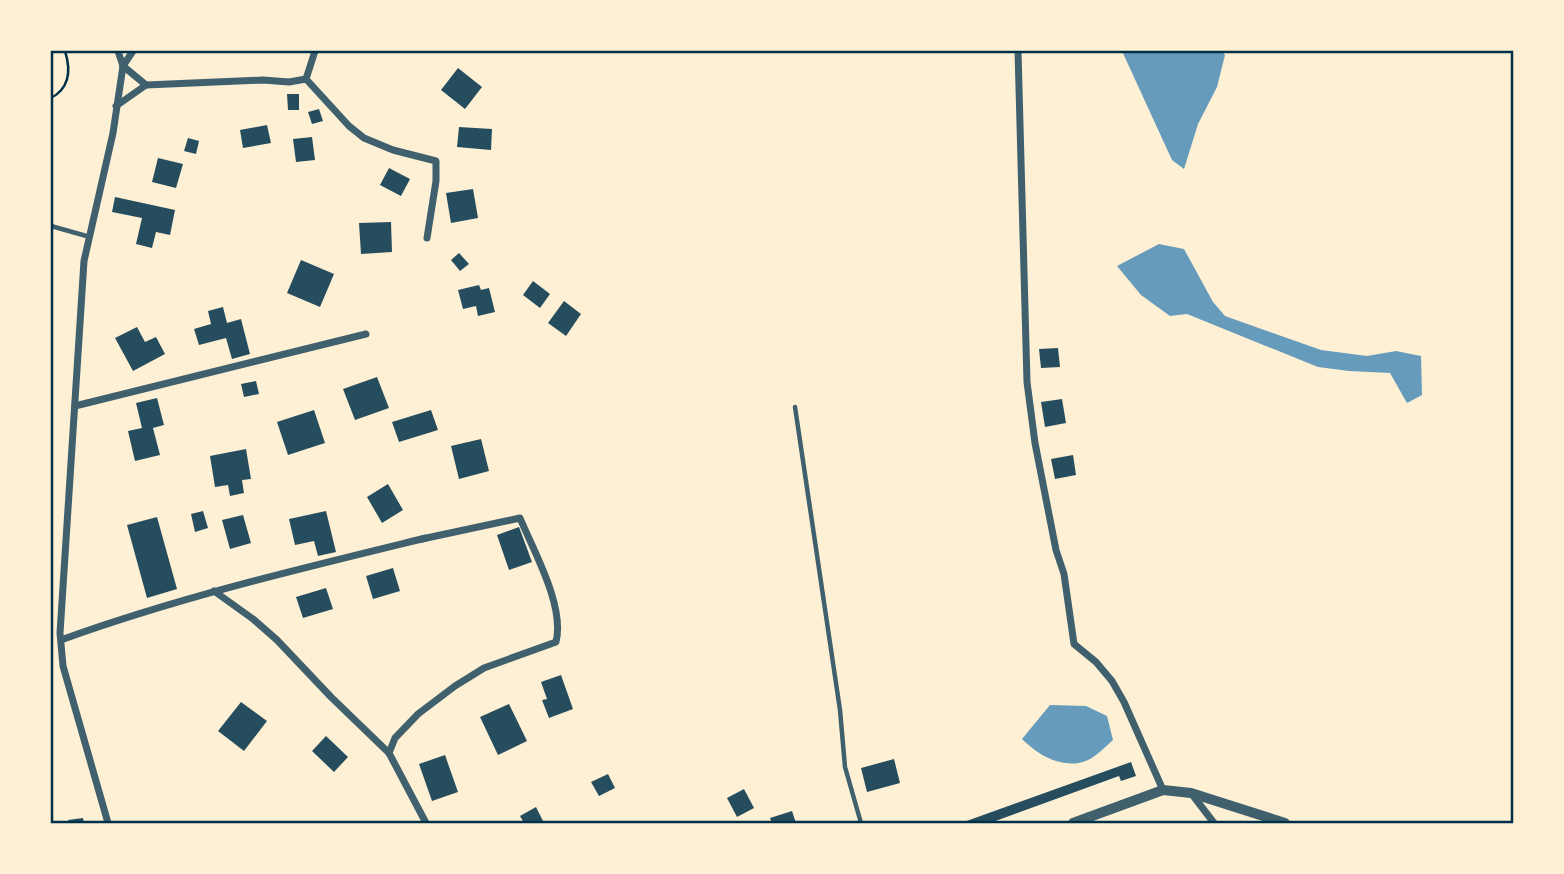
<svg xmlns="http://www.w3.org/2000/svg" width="1564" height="874" font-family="'IBM Plex Sans',sans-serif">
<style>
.water{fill:#669bbc}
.building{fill:#264d5e}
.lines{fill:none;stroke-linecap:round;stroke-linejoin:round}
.path{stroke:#003049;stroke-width:2.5}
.service{stroke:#3f606c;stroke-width:4.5}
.minor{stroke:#3f606c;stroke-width:7}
.tertiary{stroke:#3f606c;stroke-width:10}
.neatline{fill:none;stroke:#003049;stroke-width:2.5}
</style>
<rect width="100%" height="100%" fill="#fdf0d5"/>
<g class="water">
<path d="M1122 51H1222L1225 55 1217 87 1198 124 1184 169 1172 160Z"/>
<path d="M1159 244 1184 249 1213 302 1225 316 1321 350 1367 356 1396 351 1421 356 1422 395 1407 403 1390 373 1349 371 1318 367 1187 314 1170 316 1141 295 1117 266Z"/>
<path d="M1050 705 1086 706 1107 716 1113 740C1106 746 1099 753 1092 758 1068 772 1040 757 1022 739Z"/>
</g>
<g class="building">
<path d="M458 68 482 87 465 109 441 90Z"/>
<path d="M287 94H299V110H288Z"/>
<path d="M319 109 323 121 312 124 308 112Z"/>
<path d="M267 125 271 143 243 148 240 130Z"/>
<path d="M459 127 492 129 491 150 457 147Z"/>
<path d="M312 137 315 160 296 162 293 139Z"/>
<path d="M188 138 199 141 196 154 184 151Z"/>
<path d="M158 158 183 164 176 188 152 182Z"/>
<path d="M389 168 410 179 401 196 380 185Z"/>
<path d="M473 189 478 218 451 223 446 193Z"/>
<path d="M115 197 175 210 170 235 156 232 152 248 136 244 142 218 112 212Z"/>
<path d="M391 222 392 252 361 254 359 223Z"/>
<path d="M459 253 469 264 460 271 451 260Z"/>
<path d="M301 260 334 274 320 307 287 293Z"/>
<path d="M533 281 550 294 540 308 523 295Z"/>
<path d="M479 285 481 290 489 288 495 312 478 316 476 306 463 309 458 290Z"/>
<path d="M564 301 581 314 566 336 548 323Z"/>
<path d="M223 307 227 323 241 319 250 354 232 359 226 338 199 345 194 329 211 324 208 311Z"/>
<path d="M137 327 145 342 156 337 165 354 133 371 115 338Z"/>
<path d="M1058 348 1060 367 1041 368 1039 349Z"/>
<path d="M377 377 389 408 355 420 343 389Z"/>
<path d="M256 381 259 394 244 397 241 384Z"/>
<path d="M157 398 164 425 153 428 160 455 135 461 128 431 142 428 136 403Z"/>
<path d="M1062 399 1066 423 1045 427 1041 402Z"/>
<path d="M314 410 325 443 288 455 277 422Z"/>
<path d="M431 410 438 430 399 442 392 422Z"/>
<path d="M481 439 489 471 459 479 451 446Z"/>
<path d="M246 449 251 479 242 480 244 493 230 496 228 485 215 487 210 456Z"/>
<path d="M1073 455 1076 475 1055 479 1051 459Z"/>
<path d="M388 484 403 510 382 523 367 497Z"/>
<path d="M203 511 208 528 195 532 191 514Z"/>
<path d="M326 511 336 552 318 556 314 541 295 545 289 519Z"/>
<path d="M243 515 251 543 230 549 222 520Z"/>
<path d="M157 517 177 589 147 598 127 525Z"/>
<path d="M519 527 532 562 509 570 497 535Z"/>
<path d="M393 568 400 591 373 599 366 576Z"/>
<path d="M326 588 333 609 303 618 296 597Z"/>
<path d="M561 675 573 709 549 718 542 700 547 699 541 682Z"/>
<path d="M241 702 267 721 244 751 218 731Z"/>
<path d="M509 704 527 741 498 755 480 717Z"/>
<path d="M326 736 348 757 334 772 312 751Z"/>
<path d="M445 755 458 792 432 801 419 764Z"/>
<path d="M894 759 900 783 867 792 861 768Z"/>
<path d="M1131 762 1136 776 1121 781 1119 776 990 823H961Z"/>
<path d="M608 774 615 788 599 796 591 782Z"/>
<path d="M744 789 754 808 737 817 727 798Z"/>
<path d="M536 807 544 823H524L520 816Z"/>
<path d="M792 811 796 823H772L770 818Z"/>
<path d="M83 818 84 823H69L68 820Z"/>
</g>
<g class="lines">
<path class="path" d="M51 98C70 88 71 70 65 51"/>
<g class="service">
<path d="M51 226 90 237"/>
<path d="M795 407 840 710 845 767 861 823"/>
</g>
<g class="minor">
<path d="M1018 51 1027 382 1035 443 1056 550 1064 574 1074 644 1096 662 1112 681 1124 702 1163 790"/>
<path d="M123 66 146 85"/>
<path d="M123 66 133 51"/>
<path d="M306 79 349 126 364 138 393 150 436 161V181L427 238"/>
<path d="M306 79 315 51"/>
<path d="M116 106 146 85 263 80 289 82 306 79"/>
<path d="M75 406 366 334"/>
<path d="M214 591 253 619 277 640 331 697 389 753 426 823"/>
<path d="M61 640C180 597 303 568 426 538"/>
<path d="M389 753 395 738 418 714 455 686 484 668 556 642C565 606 534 552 520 518L422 539"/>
<path d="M1191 793 1214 823"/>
<path d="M108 823 63 666 60 633 84 261 113 133 123 66 118 51"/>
</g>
<path class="tertiary" d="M1073 823 1163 790 1191 793 1285 823"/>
</g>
<rect width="1564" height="874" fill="none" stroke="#fdf0d5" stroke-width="105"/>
<rect x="52" y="52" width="1460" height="770" class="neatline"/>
</svg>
